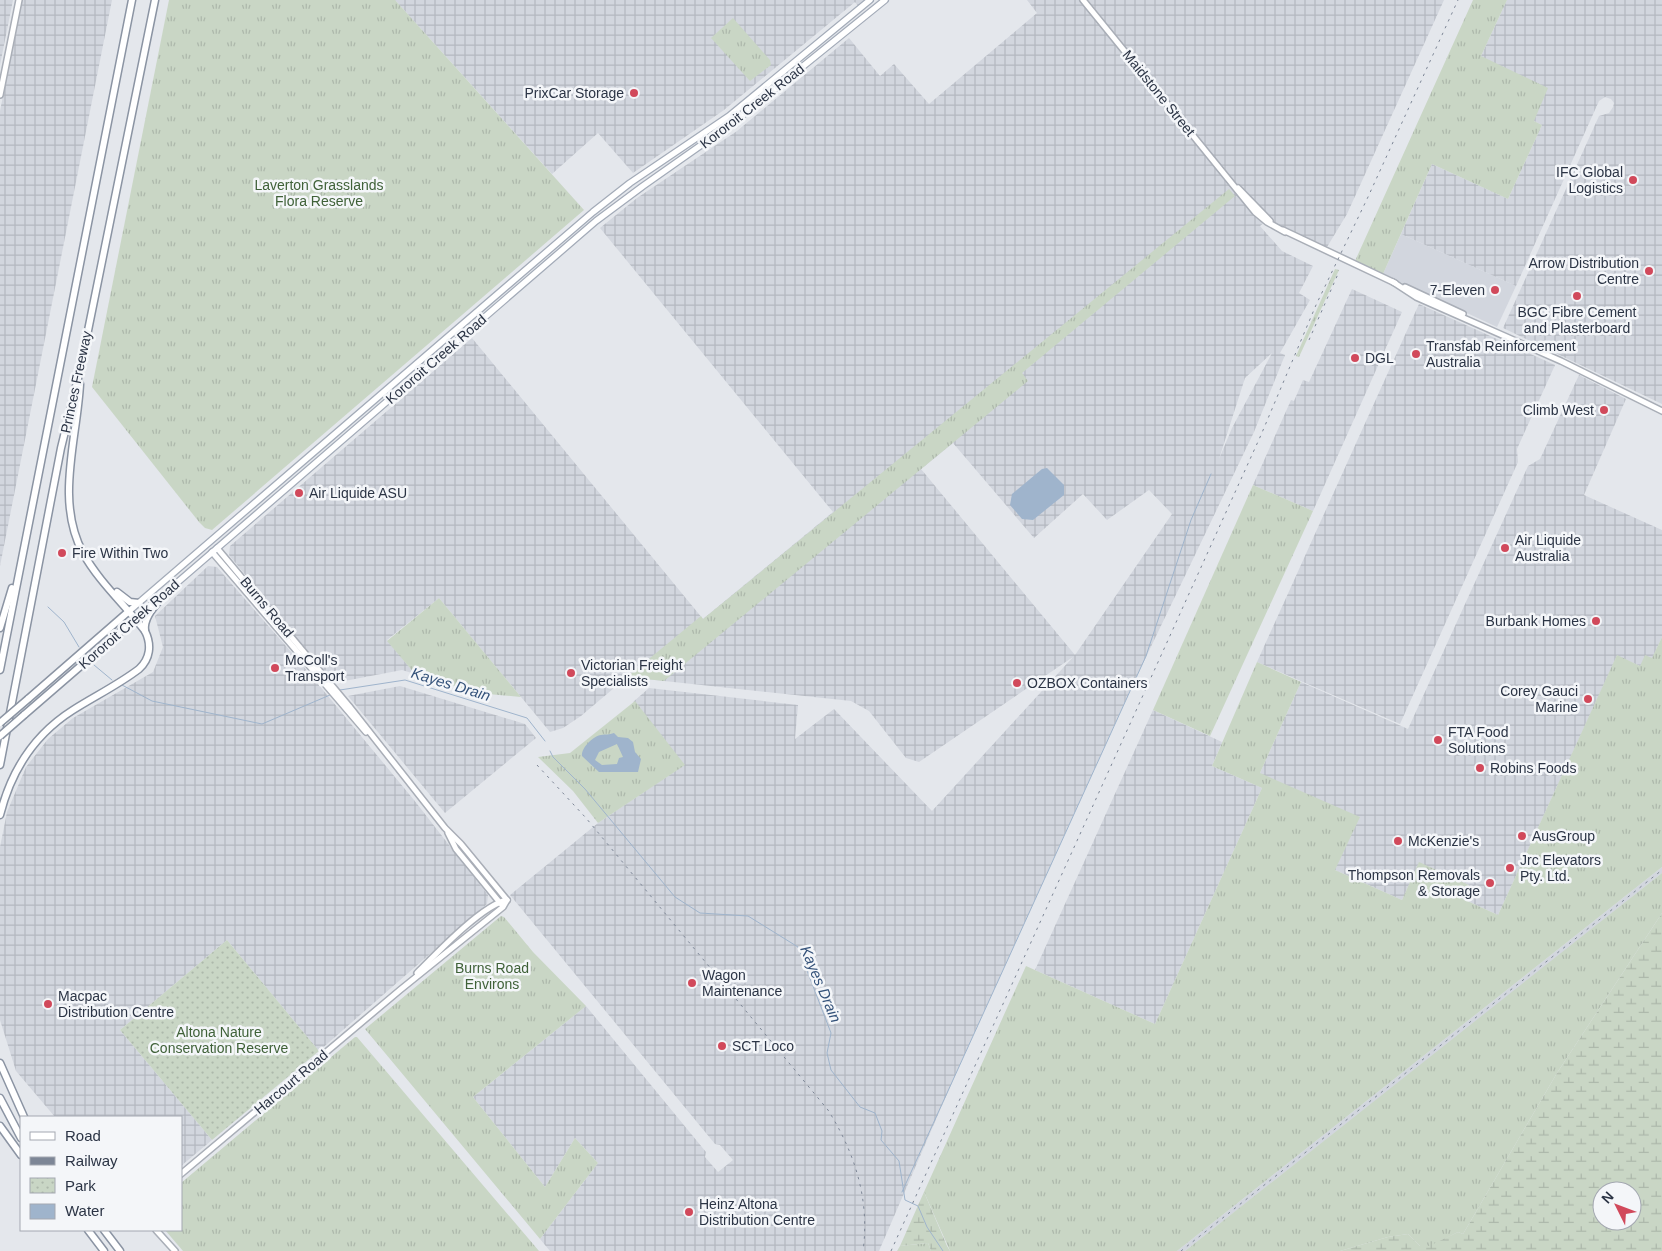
<svg xmlns="http://www.w3.org/2000/svg" width="1662" height="1251" font-family="Helvetica,sans-serif">
<style>
.built{fill:#d2d6de}
.industrial{fill:url(#industrial-grid);fill-rule:evenodd}
.grass{fill:url(#grass-tufts)}
.wetland{fill:url(#wetland-marsh);fill-rule:evenodd}
.park{fill:url(#park-dots)}
.water{fill:#9fb4cc;fill-rule:evenodd}
.lines{fill:none;stroke-linecap:round;stroke-linejoin:round}
.stream{stroke:#9fb4cc;stroke-width:1}
.secondary-casing{stroke:#a9aeb7;stroke-width:8}
.primary-casing{stroke:#a3abb8;stroke-width:8}
.highway-casing{stroke:#8b94a3;stroke-width:9}
.secondary{stroke:#fff;stroke-width:5}
.primary{stroke:#fff;stroke-width:5.5}
.highway{stroke:#fff;stroke-width:6}
.rail{stroke:#7d8696;stroke-width:1;stroke-dasharray:2.5 5;stroke-linecap:butt}
.highway-bridge-casing{stroke:#8b94a3;stroke-width:9;stroke-linecap:butt}
.highway-bridge{stroke:#fff;stroke-width:6}
.poi-dot{fill:#d1495b;stroke:#f4f6f9;stroke-width:2}
.labels{text-anchor:middle;dominant-baseline:central;stroke-width:5;stroke-linejoin:round;paint-order:stroke}
.poi-label{font-size:14px;fill:#2b3445;stroke:#f4f6f9;text-anchor:start}
.street-label{font-size:14px;fill:#2b3445;stroke:#f4f6f9}
.park-label{font-size:14px;fill:#3f6138;stroke:#f4f6f9}
.water-label{font-size:15px;font-style:italic;fill:#34527a;stroke:#f4f6f9}
</style>
<defs>
<pattern id="industrial-grid" width="8" height="8" patternUnits="userSpaceOnUse" patternTransform="scale(1.25)"><rect width="8" height="8" fill="#d2d6de"/><path d="M0 4h8M4 0v8" fill="none" stroke="#b4b8c0"/></pattern>
<pattern id="grass-tufts" width="24" height="20" patternUnits="userSpaceOnUse" patternTransform="scale(1.25)"><rect width="24" height="20" fill="#c9d6c5"/><path d="M3 7l-1-3M5 7V3M7 7l1-3M15 17l-1-3M17 17v-4M19 17l1-3" fill="none" stroke="#adb8ab"/></pattern>
<pattern id="wetland-marsh" width="20" height="14" patternUnits="userSpaceOnUse" patternTransform="scale(1.25)"><rect width="20" height="14" fill="#c9d6c5"/><path d="M1 5h8M5 5V1M11 12h8M15 12V8" fill="none" stroke="#adb8ab"/></pattern>
<pattern id="park-dots" width="8" height="8" patternUnits="userSpaceOnUse" patternTransform="scale(1.25)"><rect width="8" height="8" fill="#c9d6c5"/><path d="M2 2h.1M6 6h.1" fill="none" stroke="#adb8ab" stroke-width="1.8" stroke-linecap="round"/></pattern>
</defs>
<rect width="100%" height="100%" fill="#e4e7ec"/>
<g class="built">
<path d="M1401 234 1516 286 1497 327 1383 274Z"/>
<path d="M1662 867V873L1444 1047 1185 1251H1177Z"/>
</g>
<g class="industrial">
<path d="M0 0H13L0 65Z"/>
<path d="M22 0H112L0 566V111Z"/>
<path d="M395 0H865L858 6 855 2 724 110 633 173 598 133 552 174Z"/>
<path d="M1027 0H1444L1347 214 1324 252 1265 222 1260 226 1282 251 1313 266 1299 293 1310 300 1280 353 1285 355 1254 432 1135 680 957 1071 879 1251H550L540 1239 598 1163 575 1138 545 1187 473 1097 586 1006 706 1152 705 1157 718 1172 733 1160 720 1145 715 1144 510 895 598 823 684 765 633 702 649 688 798 705 795 739 834 709 932 811 1073 657 919 762 906 758 869 711 851 701 627 677 581 716 563 728 550 732 439 598 387 640 415 674 402 670 334 683 229 555 230 546 472 338 703 619 833 512 600 228 637 198 737 131 849 38 880 76 894 64 929 104 1037 13ZM1272 353 1232 428 1219 459 1245 378ZM953 443 1034 538 1083 494 1107 520 1149 490 1172 514 1075 655 921 469Z"/>
<path d="M1507 0H1662V404L1503 328 1599 116 1609 113 1613 107 1614 103 1611 99 1605 97 1599 101 1516 286 1401 234 1432 164 1508 199 1542 125 1534 121 1481 56Z"/>
<path d="M1352 289 1402 312 1313 511 1253 485 1291 400 1294 401 1303 380 1309 382Z"/>
<path d="M1419 304 1555 365 1517 449 1518 462 1400 724 1257 662Z"/>
<path d="M1579 375 1626 399 1584 495 1662 530V637L1652 659 1640 666 1617 656 1498 915 1463 899 1469 885 1419 863 1402 900 1335 870 1260 773 1301 682 1408 729 1528 466 1540 459Z"/>
<path d="M208 566 217 567 299 661 414 800 488 895 487 904 319 1051 227 940 120 1030 212 1140 181 1166V1117H55L16 1071 0 1020V847L7 812 26 767 48 739 73 718 153 672 163 647 155 616Z"/>
<path d="M400 686 525 724 536 738 445 813 348 696Z"/>
<path d="M1153 710 1222 742 1212 766 1262 788 1155 1024 1035 970Z"/>
</g>
<g class="grass">
<path d="M169 0H395L584 210 212 530 205 528 199 522 92 387Z"/>
<path d="M1473 0H1507L1481 56 1548 88 1534 121 1542 125 1508 199 1432 164 1383 274 1355 261Z"/>
<path d="M733 18 770 60 771 65 750 81 711 38Z"/>
<path d="M1229 189 1235 196 1022 373 1028 381 664 681 627 677 701 616 703 619Z"/>
<path d="M1335 269 1339 270 1299 357 1296 356Z"/>
<path d="M1253 485 1313 511 1210 736 1153 710Z"/>
<path d="M439 598 521 697 477 693 415 674 387 641Z"/>
<path d="M1662 637V867L1177 1251H950L924 1192 1026 966 1155 1024 1262 788 1212 766 1257 662 1301 682 1260 773 1360 817 1335 870 1402 900 1419 862 1469 885 1463 899 1498 915 1617 655 1640 666 1645 655 1652 658Z"/>
<path d="M635 701 685 765 598 823 573 791 538 757 570 753Z"/>
<path d="M1662 873V913L1557 1073 1463 1234 1458 1232 1429 1247 1420 1246 1408 1234 1388 1237 1340 1251H1185Z"/>
<path d="M501 916 504 917 533 952 586 1006 473 1097 545 1187 575 1138 598 1163 540 1239 365 1029Z"/>
<path d="M355 1037H357L539 1251H183L165 1230H181V1183Z"/>
<path d="M928 1243 931 1251H897L900 1246Z"/>
</g>
<g class="wetland">
<path d="M1662 913V1251H1340L1388 1237 1408 1234 1420 1246 1423 1244 1429 1246 1458 1232 1463 1234 1557 1073ZM1602 1191H1632V1221H1602Z"/>
<path d="M924 1192 947 1246 950 1251H931L928 1243 900 1246Z"/>
</g>
<path class="park" d="M227 940 319 1051 212 1140 120 1030Z"/>
<g class="water">
<path d="M1047 468 1064 485V495L1033 520 1022 519 1010 505 1012 494 1042 469Z"/>
<path d="M614 733 618 737 628 738 633 742 635 752 641 759 638 772H599L582 756C581 748 593 736 601 735 606 734 609 735 614 733ZM617 744 623 757 619 758 617 764 602 765 595 760 599 752Z"/>
</g>
<g class="lines">
<g class="stream">
<path d="M48 607 64 622 79 647"/>
<path d="M94 665 112 680"/>
<path d="M122 685 152 701 262 724 330 695"/>
<path d="M340 690 405 680 527 718 545 741"/>
<path d="M550 751 553 757 585 789 675 897 700 913 748 916 798 947 831 1033 827 1053 831 1070 860 1107 875 1113 882 1131 881 1140 899 1161 905 1200 918 1206 927 1227 943 1251"/>
<path d="M902 1192 1146 656 1191 520 1211 474"/>
</g>
<g class="secondary-casing">
<g id="secondary">
<path d="M1083 0 1255 212 1267 222 1285 232"/>
<path d="M0 95 19 0"/>
<path d="M1238 188 1270 221"/>
<path d="M1283 230 1395 283"/>
<path d="M1393 282 1416 297 1561 361 1662 411"/>
<path d="M1405 287 1463 314"/>
<path d="M217 548 349 706 445 828 461 844 507 900"/>
<path d="M212 552 366 732"/>
<path d="M448 833 456 849 501 904"/>
<path d="M417 973C436 954 482 905 507 900"/>
<path d="M181 1174 400 990 503 907 507 900"/>
<path d="M156 1230 175 1251"/>
</g>
</g>
<g class="primary-casing">
<g id="primary">
<path d="M128 612 593 212 630 183 729 116 870 0"/>
<path d="M135 619 596 221 643 186 734 122 885 0"/>
</g>
</g>
<g class="highway-casing">
<g id="highway">
<path d="M117 592 130 602 139 603"/>
<path d="M0 628 12 588"/>
<path d="M145 631C143 617 156 605 164 595"/>
<path d="M0 670 132 0"/>
<path d="M28 699 128 612"/>
<path d="M24 715 135 619"/>
<path d="M0 765 61 448 80 370 155 0"/>
<path d="M0 815C11 771 35 734 73 710 95 696 118 685 139 669 150 659 152 645 145 631 125 605 99 582 83 553 55 501 77 440 80 384"/>
<path d="M0 1063 24 1117"/>
<path d="M0 1098 21 1138"/>
<path d="M0 1126 21 1155"/>
<path d="M88 1230 104 1251"/>
<path d="M104 1230 120 1251"/>
</g>
</g>
<use href="#secondary" class="secondary"/>
<use href="#primary" class="primary"/>
<use href="#highway" class="highway"/>
<g class="rail">
<path d="M1309 340 1338 274"/>
<path d="M537 765 586 818 828 1110C855 1153 870 1200 863 1251"/>
<path d="M891 1251 1261 435 1316 305 1368 197 1458 0"/>
<path d="M1181 1251 1662 870"/>
</g>
<g class="highway-bridge-casing">
<g id="highway-bridge">
<path d="M0 723 28 699"/>
<path d="M0 736 24 715"/>
</g>
</g>
<use href="#highway-bridge" class="highway-bridge"/>
</g>
<g class="poi-dot">
<circle cx="634" cy="93" r="5"/>
<circle cx="1633" cy="180" r="5"/>
<circle cx="1649" cy="271" r="5"/>
<circle cx="1495" cy="290" r="5"/>
<circle cx="1577" cy="296" r="5"/>
<circle cx="1416" cy="354" r="5"/>
<circle cx="1355" cy="358" r="5"/>
<circle cx="1604" cy="410" r="5"/>
<circle cx="299" cy="493" r="5"/>
<circle cx="1505" cy="548" r="5"/>
<circle cx="62" cy="553" r="5"/>
<circle cx="1596" cy="621" r="5"/>
<circle cx="275" cy="668" r="5"/>
<circle cx="571" cy="673" r="5"/>
<circle cx="1017" cy="683" r="5"/>
<circle cx="1588" cy="699" r="5"/>
<circle cx="1438" cy="740" r="5"/>
<circle cx="1480" cy="768" r="5"/>
<circle cx="1522" cy="836" r="5"/>
<circle cx="1398" cy="841" r="5"/>
<circle cx="1510" cy="868" r="5"/>
<circle cx="1490" cy="883" r="5"/>
<circle cx="692" cy="983" r="5"/>
<circle cx="48" cy="1004" r="5"/>
<circle cx="722" cy="1046" r="5"/>
<circle cx="689" cy="1212" r="5"/>
</g>
<g class="labels">
<g class="poi-label">
<text x="624" y="93" text-anchor="end">PrixCar Storage</text>
<text x="1623" y="172" text-anchor="end">IFC Global<tspan x="1623" dy="16">Logistics</tspan></text>
<text x="1639" y="263" text-anchor="end">Arrow Distribution<tspan x="1639" dy="16">Centre</tspan></text>
<text x="1485" y="290" text-anchor="end">7-Eleven</text>
<text x="1577" y="312" text-anchor="middle">BGC Fibre Cement<tspan x="1577" dy="16">and Plasterboard</tspan></text>
<text x="1426" y="346">Transfab Reinforcement<tspan x="1426" dy="16">Australia</tspan></text>
<text x="1365" y="358">DGL</text>
<text x="1594" y="410" text-anchor="end">Climb West</text>
<text x="309" y="493">Air Liquide ASU</text>
<text x="1515" y="540">Air Liquide<tspan x="1515" dy="16">Australia</tspan></text>
<text x="72" y="553">Fire Within Two</text>
<text x="1586" y="621" text-anchor="end">Burbank Homes</text>
<text x="285" y="660">McColl's<tspan x="285" dy="16">Transport</tspan></text>
<text x="581" y="665">Victorian Freight<tspan x="581" dy="16">Specialists</tspan></text>
<text x="1027" y="683">OZBOX Containers</text>
<text x="1578" y="691" text-anchor="end">Corey Gauci<tspan x="1578" dy="16">Marine</tspan></text>
<text x="1448" y="732">FTA Food<tspan x="1448" dy="16">Solutions</tspan></text>
<text x="1490" y="768">Robins Foods</text>
<text x="1532" y="836">AusGroup</text>
<text x="1408" y="841">McKenzie's</text>
<text x="1520" y="860">Jrc Elevators<tspan x="1520" dy="16">Pty. Ltd.</tspan></text>
<text x="1480" y="875" text-anchor="end">Thompson Removals<tspan x="1480" dy="16">&amp; Storage</tspan></text>
<text x="702" y="975">Wagon<tspan x="702" dy="16">Maintenance</tspan></text>
<text x="58" y="996">Macpac<tspan x="58" dy="16">Distribution Centre</tspan></text>
<text x="732" y="1046">SCT Loco</text>
<text x="699" y="1204">Heinz Altona<tspan x="699" dy="16">Distribution Centre</tspan></text>
</g>
<g class="street-label">
<text transform="translate(1159 93) rotate(51)">Maidstone Street</text>
<text transform="translate(752 106) rotate(-38)">Kororoit Creek Road</text>
<text transform="translate(436 359) rotate(-41)">Kororoit Creek Road</text>
<text transform="translate(76 382) rotate(-78)">Princes Freeway</text>
<text transform="translate(267 607) rotate(50)">Burns Road</text>
<text transform="translate(129 624) rotate(-41)">Kororoit Creek Road</text>
<text transform="translate(291 1082) rotate(-40)">Harcourt Road</text>
</g>
<g class="park-label">
<text x="319" y="185">Laverton Grasslands<tspan x="319" dy="16">Flora Reserve</tspan></text>
<text x="492" y="968">Burns Road<tspan x="492" dy="16">Environs</tspan></text>
<text x="219" y="1032">Altona Nature<tspan x="219" dy="16">Conservation Reserve</tspan></text>
</g>
<g class="water-label">
<text transform="translate(451 684) rotate(17)">Kayes Drain</text>
<text transform="translate(821 984) rotate(67)">Kayes Drain</text>
</g>
</g>
<rect x="20" y="1116" width="162" height="115" fill="#f4f6f9" stroke="#a4a8b1"/>
<rect x="30" y="1132" width="25" height="8" fill="#ffffff" stroke="#a4a8b1"/>
<text x="65" y="1141" font-size="15" fill="#2b3445">Road</text>
<rect x="30" y="1157" width="25" height="8" fill="#7d8696" stroke="#a4a8b1"/>
<text x="65" y="1166" font-size="15" fill="#2b3445">Railway</text>
<rect x="30" y="1178" width="25" height="15" fill="url(#park-dots)" stroke="#a4a8b1"/>
<text x="65" y="1191" font-size="15" fill="#2b3445">Park</text>
<rect x="30" y="1204" width="25" height="15" fill="#9fb4cc" stroke="#a4a8b1"/>
<text x="65" y="1216" font-size="15" fill="#2b3445">Water</text>
<g transform="translate(1617 1206) rotate(312)"><circle r="24" fill="#f4f6f9" stroke="#a4a8b1"/>
<path d="M0-4L9 19L0 12L-9 19Z" fill="#d1495b"/>
<text y="-8" font-size="14" font-weight="bold" text-anchor="middle" fill="#2b3445">N</text>
</g>
</svg>
